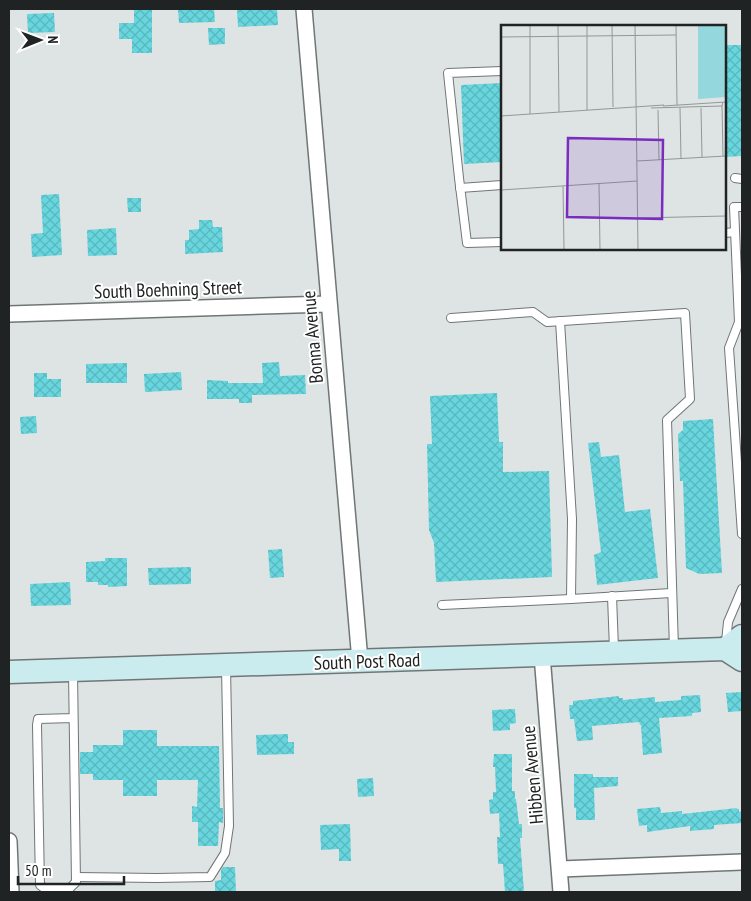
<svg xmlns="http://www.w3.org/2000/svg" width="751" height="901" font-family="'PT Sans Narrow',sans-serif">
<style>
.building{fill:url(#building-cross-hatch)}
.lines{fill:none;stroke-linecap:round;stroke-linejoin:round}
.lane-casing{stroke:#707676;stroke-width:10}
.street-casing{stroke:#707676;stroke-width:18}
.secondary-casing{stroke:#707676;stroke-width:25}
.lane{stroke:#fff;stroke-width:8}
.street{stroke:#fff;stroke-width:15}
.secondary{stroke:#caecee;stroke-width:22}
.labels{text-anchor:middle;dominant-baseline:central;stroke-width:4;stroke-linejoin:round;paint-order:stroke}
.street-label{font-size:19px;fill:#202323;stroke:#fff}
.inset-road{fill:none;stroke:#929797;stroke-width:1}
.view{fill:#7b2cbf;fill-opacity:0.15;stroke:#7b2cbf;stroke-width:2.5}
.inset-edge{fill:none;stroke:#202323;stroke-width:2.5}
</style>
<defs>
<pattern id="building-cross-hatch" width="8" height="8" patternUnits="userSpaceOnUse" patternTransform="scale(1.25)"><rect width="8" height="8" fill="#67d6de"/><path d="M0 0l8 8M0 8l8-8" fill="none" stroke="#59b7be"/></pattern>
</defs>
<rect width="100%" height="100%" fill="#dee4e4"/>
<g class="building">
<path d="M178 9H214L215 22 179 23Z"/>
<path d="M237 9H277L278 25 238 27Z"/>
<path d="M134 10H152V53H132V39H119V23H134Z"/>
<path d="M54 13 55 32 28 33 27 14Z"/>
<path d="M208 28H225V44L209 45Z"/>
<path d="M725 45H742V156L725 157Z"/>
<path d="M502 83V162L464 164 461 85Z"/>
<path d="M59 194 62 255 32 257 31 234 43 233 41 195Z"/>
<path d="M127 198H141V212H128Z"/>
<path d="M199 220H212L213 227H222L223 252 185 254V240H189V230L199 229Z"/>
<path d="M116 228 117 255 88 256 87 230Z"/>
<path d="M279 362 280 376 305 375 306 394 252 395V403H239V399H207V380L228 381V383H263L262 363Z"/>
<path d="M127 363V383H86V364Z"/>
<path d="M181 372 182 390 145 392 144 374Z"/>
<path d="M34 373H47V379H61V397H34Z"/>
<path d="M497 393 499 442H503V472L549 471 552 577 436 582 434 543 429 530 427 444H432L430 396Z"/>
<path d="M36 416 37 433 21 434 20 417Z"/>
<path d="M713 419 722 573 699 574 686 568 683 481H680L678 434 683 430V421Z"/>
<path d="M599 442 601 457 619 455 625 512 650 509 658 578 597 585 594 555 601 552 588 443Z"/>
<path d="M282 549 284 577 270 578 268 550Z"/>
<path d="M105 558H127V586L108 587V585H98V582H86V562L105 561Z"/>
<path d="M191 567V584L149 585 148 568Z"/>
<path d="M70 582 71 605 31 606 30 584Z"/>
<path d="M742 692V711L728 712 726 693Z"/>
<path d="M700 695 701 712 692 713V716L659 718 662 753 643 755 641 725H640L639 722 592 726 593 740 577 741 574 719H570L569 705H573V701L619 696V698H623V700L655 697V702L681 700V696Z"/>
<path d="M515 709 516 723 510 724V730L493 731 492 710Z"/>
<path d="M123 730H157V746H219L220 808H223V823L219 822 218 846H198V822H192V806L197 807 198 780H157V796H123V780H93V774H80V752H93V745H123Z"/>
<path d="M288 734V742H294V754L257 755 256 735Z"/>
<path d="M494 754H512V791H515V799H516L519 824H522V838H520L524 892H505L503 864H498L497 837H500L499 813 490 814 489 800 493 799V792H496L495 767H493Z"/>
<path d="M574 774H593V777H618V786L594 788 595 820H576V808H574Z"/>
<path d="M373 778 374 796 358 797 357 779Z"/>
<path d="M660 807 661 813 682 811V814L737 808V809H739V812L742 811V823L714 825V829L690 831V826L647 832V825L639 826 637 809Z"/>
<path d="M350 824 351 861H339V849L321 850 320 825Z"/>
<path d="M223 867H235L236 892H215V881L221 880V870Z"/>
</g>
<g class="lines">
<g class="lane-casing">
<g id="lane">
<path d="M502 71 448 73 459 178 467 243 502 242"/>
<path d="M735 178 742 179"/>
<path d="M460 188 502 185"/>
<path d="M742 207H734L739 322 729 348 742 534"/>
<path d="M725 233 735 232"/>
<path d="M451 318 533 312 547 322 685 313 690 399 667 420 674 649"/>
<path d="M560 321 572 519 571 599 671 593"/>
<path d="M612 596 614 649"/>
<path d="M442 605 571 599"/>
<path d="M726 642 728 622 742 589"/>
<path d="M73 672 76 882 70 888H44L40 885 37 725 38 719 73 718"/>
<path d="M76 877 157 878 210 877 225 853 229 826 226 667"/>
</g>
</g>
<g class="street-casing">
<g id="street">
<path d="M304 9 360 661"/>
<path d="M9 314 328 304"/>
<path d="M542 655 561 892"/>
<path d="M9 841 11 892"/>
<path d="M560 869 742 862"/>
</g>
</g>
<g class="secondary-casing">
<g id="secondary">
<path d="M725 649 742 636"/>
<path d="M9 672 725 649 742 660"/>
</g>
</g>
<use href="#lane" class="lane"/>
<use href="#street" class="street"/>
<use href="#secondary" class="secondary"/>
</g>
<g class="labels">
<g class="street-label">
<text transform="translate(168 289) rotate(-2)">South Boehning Street</text>
<text transform="translate(312 337) rotate(-95)">Bonna Avenue</text>
<text transform="translate(367 661) rotate(-2)">South Post Road</text>
<text transform="translate(532 775) rotate(-95)">Hibben Avenue</text>
</g>
</g>
<g transform="translate(501 25)">
<rect width="225" height="225" fill="#dee4e4"/>
<path d="M197 0H225V72L197 74Z" fill="#94d7dc"/>
<path class="inset-road" d="M57 0 58 87M86 0V85M111 0 112 82M134 0 137 225M175 0 176 80M0 12 175 10M162 81 225 77M221 81 222 131M150 83 221 81 222 77M179 83 180 134M200 83 201 132M157 85 158 135M29 89V0M0 91 163 80M136 136 225 131M98 158 99 225M62 161 63 225M0 165 136 156M137 193 225 191"/>
<path class="view" d="M67 113 162 115 161 194 66 192Z"/>
<rect width="225" height="225" class="inset-edge"/>
</g>
<rect width="751" height="901" fill="none" stroke="#202323" stroke-width="20"/>
<g transform="translate(40 40) rotate(89)" stroke="#ffffff" stroke-width="4" paint-order="stroke">
<path d="M0-4L9 19L0 12L-9 19Z" fill="#202323"/>
<text y="-8" font-size="14" font-weight="bold" text-anchor="middle" fill="#202323">N</text>
</g>
<path d="M18 876v8h106v-8" fill="none" stroke="#202323" stroke-width="2.5"/>
<text x="25" y="876" font-size="15" fill="#202323" stroke="#ffffff" stroke-width="4" paint-order="stroke">50 m</text>
</svg>
